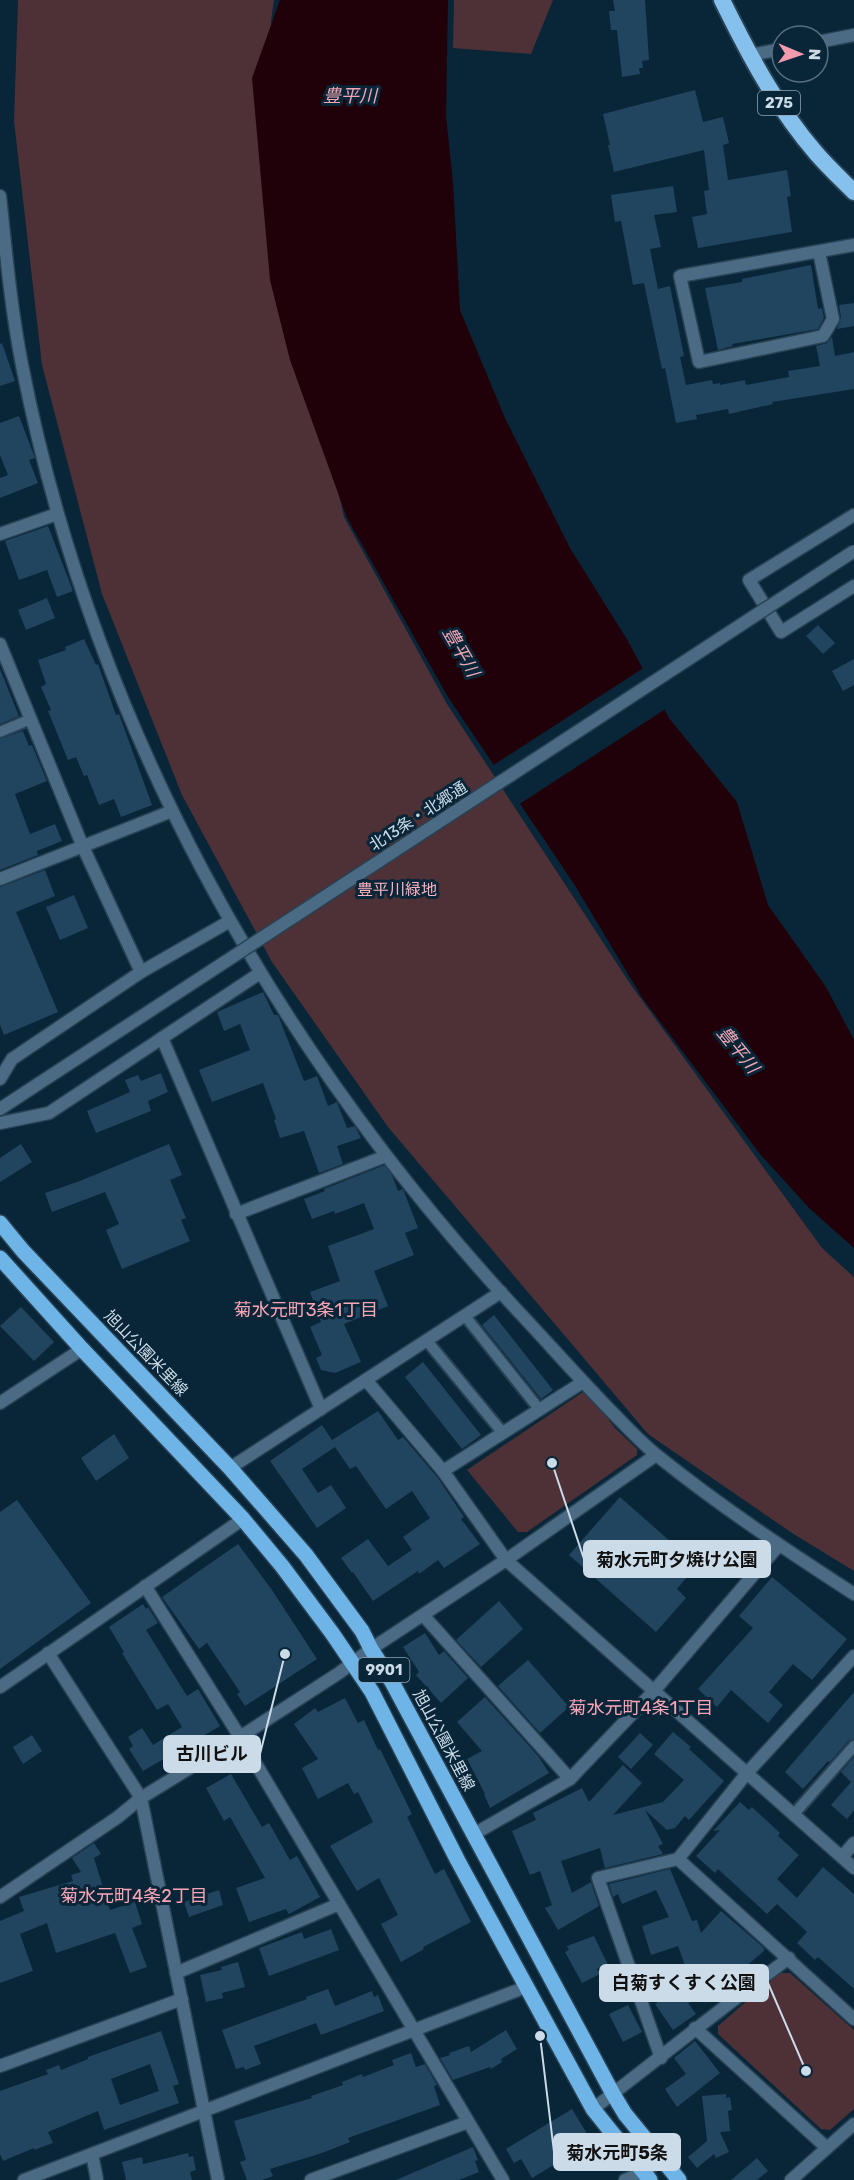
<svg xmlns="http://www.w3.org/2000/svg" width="854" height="2180" font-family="Rubik,'Noto Sans JP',sans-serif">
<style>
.green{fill:#4d3136}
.water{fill:#210109}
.pier{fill:#092538}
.building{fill:#21455f;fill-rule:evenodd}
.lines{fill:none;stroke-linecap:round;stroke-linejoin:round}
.service-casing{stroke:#284254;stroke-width:14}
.minor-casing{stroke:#284254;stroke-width:15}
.tertiary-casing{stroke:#284254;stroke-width:15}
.primary-casing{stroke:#284254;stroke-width:18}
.trunk-casing{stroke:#284254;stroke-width:20}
.service{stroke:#4b6b84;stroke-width:10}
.minor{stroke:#4b6b84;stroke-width:12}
.tertiary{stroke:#4b6b84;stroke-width:12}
.primary{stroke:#6eb4e7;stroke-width:15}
.trunk{stroke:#86c1ed;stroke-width:16}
.tertiary-bridge-casing{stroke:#284254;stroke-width:15;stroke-linecap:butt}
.tertiary-bridge{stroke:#4b6b84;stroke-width:12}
.labels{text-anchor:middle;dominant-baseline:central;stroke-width:6;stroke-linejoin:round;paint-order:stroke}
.shield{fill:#092538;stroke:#91a4b3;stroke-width:1.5}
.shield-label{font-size:15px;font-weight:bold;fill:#cbdbe8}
.street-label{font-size:16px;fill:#cbdbe8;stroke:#092538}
.park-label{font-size:16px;fill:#ffb2c0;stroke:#092538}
.water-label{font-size:18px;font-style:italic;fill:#f3a7b5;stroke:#092538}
.neighbourhood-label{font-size:18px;fill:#f8a5b5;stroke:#092538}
.leader{fill:none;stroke:#cbdbe8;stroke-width:2}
.callout-dot{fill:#cbdbe8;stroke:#092538;stroke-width:2}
.callout{fill:#cbdbe8;stroke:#cbdbe8;stroke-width:2}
.callout-label{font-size:18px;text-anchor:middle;font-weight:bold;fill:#111}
</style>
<rect width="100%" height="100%" fill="#092538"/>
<g class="green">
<path d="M18 0H274L271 21 296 303 344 517 447 704 631 985 822 1248 854 1277V1571L792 1533 648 1434 388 1127 272 962 182 795 102 594 42 365 14 121Z"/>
<path d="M454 0H553L531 54 453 48Z"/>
<path d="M586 1390 615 1428 637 1449V1455L527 1532H518L467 1470Z"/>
<path d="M779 1973H790L854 2030V2109L830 2130 821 2129 718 2034V2026Z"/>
</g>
<path class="water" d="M280 0H448L446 116 453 182 460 310 505 418 570 548 628 641 669 718 737 802 768 905 826 987 854 1040V1248L810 1209 760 1154 643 999 574 884 448 697 347 518 290 360 270 280 252 78Z"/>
<path class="pier" d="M645 667 667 708 518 805 492 766Z"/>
<g class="building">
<path d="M613 0H645L649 60 642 61 643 68H639L640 74 622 77 617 30H611L609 11H615Z"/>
<path d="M695 90 703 122 723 117 729 143 723 145 728 180 787 170 791 196 787 197 792 232 698 248 692 217 707 214 704 191 709 190 704 150 614 172 608 145H610L603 114Z"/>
<path d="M673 186 677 212 654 215 661 247 650 249 658 289 670 286 684 356 680 357 686 385 712 380 713 384 720 383V385L745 380 746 385 789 377 788 371 820 366 816 346 827 343 832 337 835 356 854 352V389L772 402 773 404 729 414 728 409 696 415 697 419 676 423 665 368 662 369 644 283 633 285 621 221 615 222 611 195Z"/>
<path d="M811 265 818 309 822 308 824 318 818 329 732 344 733 346 718 350 705 288 742 282V279Z"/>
<path d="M854 303V326L837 329 841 318 839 305Z"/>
<path d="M2 343 15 381 0 386V344Z"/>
<path d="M19 416 35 458 29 460 38 483 0 498V478L8 475 0 455V423Z"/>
<path d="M48 526 73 591 57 597 47 570 19 580 5 541Z"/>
<path d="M47 598 55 618 26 630 18 610Z"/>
<path d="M818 625 835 643 823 654 806 636Z"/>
<path d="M84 639 96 665 98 664 116 715 119 714 152 805 121 817 114 799 99 805 87 775 84 776 76 757 68 760 48 711 51 710 41 687 46 684 38 660 66 650 65 647Z"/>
<path d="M854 659V685L843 691 832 671Z"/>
<path d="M0 669 19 716 0 724Z"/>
<path d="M23 731 29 746 32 745 47 781 15 794 30 834 55 824 62 841 37 851 38 855 0 870V739Z"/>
<path d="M45 870 55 896 16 912 58 1012 4 1035 0 1025V887Z"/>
<path d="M74 895 88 928 60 940 46 907Z"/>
<path d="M263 992 274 1015H278L304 1081 317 1076 328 1106 337 1102 347 1128 355 1126 361 1138 337 1146 343 1164 319 1173 304 1131 280 1138 274 1120 276 1119 263 1083 212 1102 199 1070 250 1050 240 1024 224 1031 217 1012Z"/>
<path d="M161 1073 168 1092 148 1101 151 1111 96 1133 87 1111 130 1092 125 1080 138 1075 141 1081Z"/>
<path d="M21 1144 32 1162 0 1182V1158Z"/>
<path d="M169 1144 182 1175 170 1180 186 1218 181 1220 190 1241 122 1269 106 1230 119 1224 105 1192 52 1212 45 1193 80 1181Z"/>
<path d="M385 1165 392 1175 398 1191 403 1189 418 1228 405 1233 414 1255 374 1271 388 1306 344 1324 361 1362 335 1373 321 1370 316 1358 322 1355 310 1327 321 1322 310 1292 340 1281 328 1246 374 1229 364 1203 335 1214 334 1211 312 1219 304 1199 325 1191 324 1189Z"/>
<path d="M21 1307 54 1342 34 1361 0 1326Z"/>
<path d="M494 1315 553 1390 541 1399 482 1325Z"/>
<path d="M423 1362 481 1435 462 1449 405 1377Z"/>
<path d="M378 1411 398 1440 403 1437 438 1478 464 1517 461 1519 480 1544 444 1568 438 1560 419 1574 418 1571 373 1601 353 1572 352 1573 341 1558 368 1539 388 1566 412 1550 403 1537 430 1518 412 1491 386 1509 356 1466 350 1469 335 1447 302 1469 318 1493 331 1485 346 1508 317 1528 270 1461 322 1425 332 1440Z"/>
<path d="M114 1434 129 1458 96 1481 81 1458Z"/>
<path d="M620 1497 680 1550 669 1563 686 1578 677 1589 686 1598 656 1632 569 1555Z"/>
<path d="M17 1500 91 1603 0 1669V1512Z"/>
<path d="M238 1544 272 1590 317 1659 245 1706 237 1694 240 1692 207 1643 199 1649 162 1597Z"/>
<path d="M772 1577 847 1639 812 1680 793 1664 769 1692 783 1705 768 1723 731 1690 717 1707 698 1689 753 1628 739 1616Z"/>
<path d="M499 1601 523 1629 481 1667 456 1640Z"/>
<path d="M143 1604 146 1609 148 1607 158 1623 146 1630 187 1696 198 1689 220 1726 143 1771 129 1749 133 1746 128 1737 142 1728 153 1745 182 1727 168 1704 157 1710 122 1653 124 1652 109 1627Z"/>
<path d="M425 1633 439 1655 444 1651 468 1678 441 1703 416 1675 419 1672 403 1647Z"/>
<path d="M528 1660 569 1707 540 1733 498 1686Z"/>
<path d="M854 1692V1739L848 1741 830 1762 828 1761 803 1789 785 1772Z"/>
<path d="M485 1697 539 1757 549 1773 490 1808 484 1794H485L467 1759 482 1751 457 1722Z"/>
<path d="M345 1698 358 1723 364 1720 378 1750 380 1749 412 1814 407 1817 435 1874 444 1869 471 1922 423 1947 424 1949 401 1962 381 1924 398 1915 379 1878 357 1891 330 1846 373 1822 358 1792 354 1794 348 1783 318 1799 302 1768 318 1759 294 1724 315 1708 318 1712Z"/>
<path d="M673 1732 691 1747 689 1749 724 1781 689 1820 685 1816 675 1828 667 1830 645 1810 663 1844 658 1846 663 1854 605 1868 600 1848 561 1861 572 1893 591 1882 599 1906 558 1930 545 1908 552 1905 540 1871 530 1875 512 1831 536 1820 533 1813 582 1788 589 1802 623 1765 642 1783 613 1815 663 1802 684 1780 654 1754Z"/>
<path d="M640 1733 653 1745 631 1769 618 1757Z"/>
<path d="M32 1735 42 1751 23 1764 13 1747Z"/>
<path d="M854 1757V1810L847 1819 831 1805 851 1782 841 1772Z"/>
<path d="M231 1774 262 1827 269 1823 290 1860 297 1856 320 1897 289 1914 286 1909 249 1922 236 1888 265 1878 230 1817 224 1821 206 1788Z"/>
<path d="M740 1802 749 1810 752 1807 780 1833 778 1836 799 1855 777 1879 797 1898 823 1867 854 1894V1989L818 1957 815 1960 797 1943 807 1932 777 1904 767 1914 718 1869 715 1873 696 1856 720 1830 713 1831Z"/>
<path d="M94 1843 101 1854 94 1858 110 1910 135 1902 142 1924 132 1928 147 1967 130 1973 115 1933 56 1953 47 1923 20 1934 33 1971 0 1983V1921L24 1911 19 1897 73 1881 71 1875 81 1872 72 1858Z"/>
<path d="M670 1869 692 1921 697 1920 701 1933 721 1911 764 1948V1951L715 1992 716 1994 688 2003 696 2014 673 2030 655 2004 690 1980 678 1946 651 1955 642 1926 669 1917 656 1890 622 1904 618 1894 613 1897 609 1884Z"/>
<path d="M219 1890 223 1905 189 1917 184 1902Z"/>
<path d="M331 1929 339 1950 269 1976 259 1948 302 1932 304 1939Z"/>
<path d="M594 1936 608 1965 597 1969 600 1974 582 1983 565 1952 569 1950 567 1946Z"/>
<path d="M238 1962 245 1987 222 1993 223 1998 206 2002 200 1975 222 1970 221 1967Z"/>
<path d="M328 1989 335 2006 372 1991 374 1997 378 1995 384 2011 321 2035 316 2023 254 2046 261 2064 245 2070 244 2067 236 2069 222 2030 307 1999 306 1997Z"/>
<path d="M628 2005 642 2032 623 2042 609 2014Z"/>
<path d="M506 2030 517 2049 501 2059 502 2062 491 2069 490 2067 453 2080 440 2058 450 2055 449 2053 469 2046 471 2052Z"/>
<path d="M161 2031 179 2084 173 2086 179 2103 104 2130 98 2111 48 2132 53 2143 34 2150V2148L3 2161 0 2154V2091L48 2074 46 2070 59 2065 61 2070 88 2059V2057ZM150 2064 159 2091 120 2105 111 2079Z"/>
<path d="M695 2041 720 2073 677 2107 665 2089 686 2074 674 2058Z"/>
<path d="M411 2053 416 2067 425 2064 437 2085 434 2086 440 2105 348 2138 350 2142 322 2153 270 2169 273 2176 262 2180H247L240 2162 246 2160 234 2121 312 2098 311 2096 343 2085 342 2082 362 2074 363 2077 394 2065 392 2060Z"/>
<path d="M726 2094V2098L730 2097 732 2110 728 2111 730 2131 720 2132 729 2152 716 2158 714 2154 697 2168 688 2157 707 2141 702 2096Z"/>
<path d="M572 2109 592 2142 532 2178 521 2159 514 2163 506 2149Z"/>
<path d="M473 2147 478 2160 475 2161 479 2172 459 2180H396Z"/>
<path d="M188 2153 189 2157 193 2156 196 2170 190 2172 192 2180H126L122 2162 142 2157 143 2164Z"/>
<path d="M757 2158 768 2171 757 2180H731Z"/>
</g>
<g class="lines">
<g class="service-casing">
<g id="service">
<path d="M0 732 31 719"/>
<path d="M465 1316 539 1409"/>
<path d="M427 1341 502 1432"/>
<path d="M794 1814 854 1746"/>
</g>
</g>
<g class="minor-casing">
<g id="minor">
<path d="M818 42 854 35"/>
<path d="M750 55 782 49"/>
<path d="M0 196C6 253 11 309 22 365 92 722 271 1045 517 1310 548 1343 578 1377 610 1410 626 1426 641 1443 659 1457 721 1507 788 1551 854 1594"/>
<path d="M819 252 833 319 823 336 699 362 680 276 854 245"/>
<path d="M854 515 749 580 781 632 854 586"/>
<path d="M0 534 57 514"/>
<path d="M0 644 83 847 141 972"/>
<path d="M0 879 172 811"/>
<path d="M162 1038 321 1409"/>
<path d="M0 1079 12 1059 141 972 230 921"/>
<path d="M0 1123 49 1113 260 973"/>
<path d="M236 1214 386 1156"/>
<path d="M366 1380 443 1471 506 1560 854 1868"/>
<path d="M0 1403 82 1349"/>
<path d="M230 1468 501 1292"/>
<path d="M443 1471 583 1382"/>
<path d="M145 1586 240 1737 503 2180"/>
<path d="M423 1615 570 1779"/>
<path d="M48 1653 141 1798 218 2180"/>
<path d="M854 1656 747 1773 678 1859 854 2019"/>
<path d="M0 1687 243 1519"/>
<path d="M474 1834 570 1779 653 1692 779 1545"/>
<path d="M842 1857 854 1843"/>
<path d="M0 1897 118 1817 141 1798 240 1737 339 1673 371 1649 506 1560 656 1455"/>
<path d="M176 1973 339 1904"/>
<path d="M695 2028 827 2148"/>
<path d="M661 2058 598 1878 678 1859"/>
<path d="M0 2066 182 1999"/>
<path d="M593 2109C658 2059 723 2007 789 1958"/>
<path d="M92 2154 97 2180"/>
<path d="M24 2180 526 1987"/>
<path d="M311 2180 468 2122"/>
<path d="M625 2180 644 2172 662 2159"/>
<path d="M791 2180 854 2124"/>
</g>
</g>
<g class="tertiary-casing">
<path id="tertiary" d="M0 1109 38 1084"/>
</g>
<g class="primary-casing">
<g id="primary">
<path d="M0 1223 23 1251 230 1468 306 1555 362 1631 371 1649 392 1682 613 2094 625 2114 679 2180"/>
<path d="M0 1258 82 1349 243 1519 282 1566 332 1633 372 1692 458 1861 593 2109 650 2180"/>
</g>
</g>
<g class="trunk-casing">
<path id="trunk" d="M722 0C748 53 777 108 816 153 828 167 841 179 854 192"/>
</g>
<use href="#service" class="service"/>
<use href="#minor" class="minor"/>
<use href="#tertiary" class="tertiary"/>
<use href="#primary" class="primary"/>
<use href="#trunk" class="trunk"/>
<g class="tertiary-bridge-casing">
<path id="tertiary-bridge" d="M38 1084 854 551"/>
</g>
<use href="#tertiary-bridge" class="tertiary-bridge"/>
</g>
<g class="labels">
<g class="shield">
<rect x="758" y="91" width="42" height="24" rx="4.5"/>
<rect x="358.5" y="1658" width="51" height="24" rx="4.5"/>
</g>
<g class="shield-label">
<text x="779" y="103">275</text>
<text x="384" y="1670">9901</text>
</g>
<g class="street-label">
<text transform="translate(418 816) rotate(-33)">北13条・北郷通</text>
<text transform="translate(146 1353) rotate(46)">旭山公園米里線</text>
<text transform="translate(444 1740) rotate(62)">旭山公園米里線</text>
</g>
<g class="park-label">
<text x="397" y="889">豊平川緑地</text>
</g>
<g class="water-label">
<text x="350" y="96">豊平川</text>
<text transform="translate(461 652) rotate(60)">豊平川</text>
<text transform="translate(738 1050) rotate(51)">豊平川</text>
</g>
<g class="neighbourhood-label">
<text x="306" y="1310">菊水元町3条1丁目</text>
<text x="641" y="1708">菊水元町4条1丁目</text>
<text x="134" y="1896">菊水元町4条2丁目</text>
</g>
</g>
<path class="leader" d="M552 1463L584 1559M285 1654L260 1754M806 2071L768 1983M540 2036L554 2152"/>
<g class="callout-dot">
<circle cx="552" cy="1463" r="6"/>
<circle cx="285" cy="1654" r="6"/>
<circle cx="806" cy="2071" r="6"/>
<circle cx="540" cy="2036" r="6"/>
</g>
<g class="callout">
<rect x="584" y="1541" width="186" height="36" rx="6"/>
<rect x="164" y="1736" width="96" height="36" rx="6"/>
<rect x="600" y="1965" width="168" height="36" rx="6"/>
<rect x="554" y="2134" width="126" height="36" rx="6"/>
</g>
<g class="callout-label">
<text x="677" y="1566">菊水元町夕焼け公園</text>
<text x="212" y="1760">古川ビル</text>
<text x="684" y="1989">白菊すくすく公園</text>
<text x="617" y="2159">菊水元町5条</text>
</g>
<g transform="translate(800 54) rotate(92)"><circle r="28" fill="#092538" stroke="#576e7e" stroke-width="1.5"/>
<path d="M0-4.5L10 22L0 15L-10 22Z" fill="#f39aac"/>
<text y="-9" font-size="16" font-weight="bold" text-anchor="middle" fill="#cbdbe8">N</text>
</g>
</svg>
